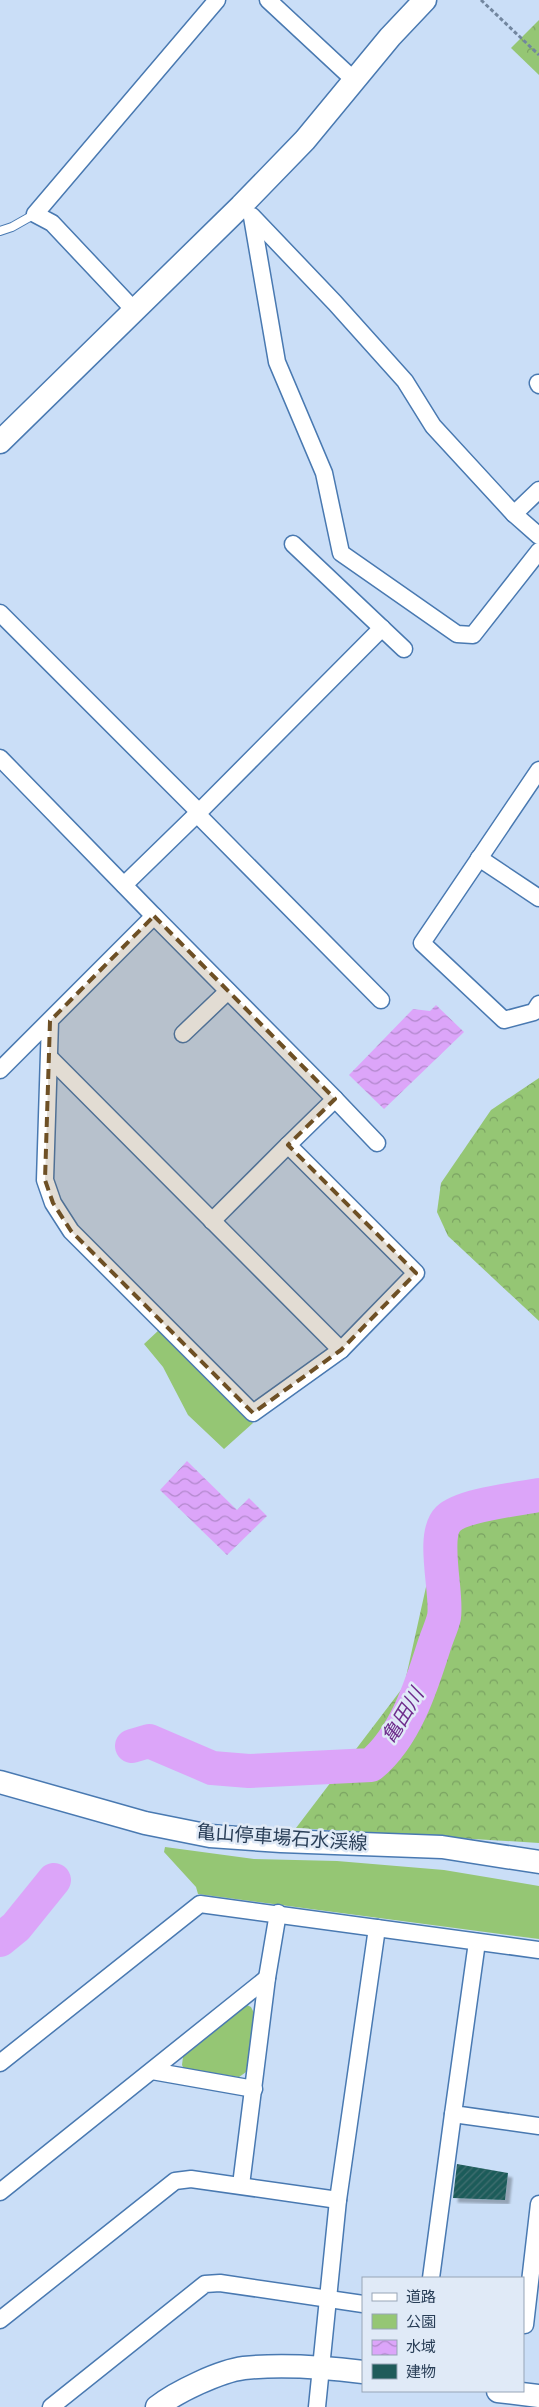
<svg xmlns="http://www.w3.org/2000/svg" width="539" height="2407" font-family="Karla,'Noto Sans JP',sans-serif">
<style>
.forest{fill:url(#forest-crowns)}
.park{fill:#95c674}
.water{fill:url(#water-waves)}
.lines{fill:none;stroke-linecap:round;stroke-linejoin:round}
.river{stroke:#dca5f9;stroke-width:34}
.building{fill:url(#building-hatch);filter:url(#shadow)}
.lane-casing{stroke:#4979b1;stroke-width:10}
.street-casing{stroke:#4979b1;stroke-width:19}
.secondary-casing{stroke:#4979b1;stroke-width:25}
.path{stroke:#72869f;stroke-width:3;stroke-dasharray:4 2.5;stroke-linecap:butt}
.lane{stroke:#fff;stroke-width:8}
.street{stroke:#fff;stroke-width:16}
.secondary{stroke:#fff;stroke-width:22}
.marked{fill:#6e5025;fill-opacity:0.2;stroke:#6e5025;stroke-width:4;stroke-dasharray:10 6;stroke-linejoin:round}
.labels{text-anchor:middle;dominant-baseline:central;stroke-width:5;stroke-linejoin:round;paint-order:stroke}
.street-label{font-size:19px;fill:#293e57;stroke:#e0eaf7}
.water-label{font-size:20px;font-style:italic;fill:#6e2c8c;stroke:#e0eaf7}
</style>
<defs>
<pattern id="forest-crowns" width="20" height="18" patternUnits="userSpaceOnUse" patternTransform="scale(1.25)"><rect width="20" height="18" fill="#95c674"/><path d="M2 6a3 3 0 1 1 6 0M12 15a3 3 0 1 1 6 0" fill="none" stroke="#7aa262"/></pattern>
<pattern id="water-waves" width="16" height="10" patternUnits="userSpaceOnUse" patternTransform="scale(1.25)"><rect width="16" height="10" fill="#dca5f9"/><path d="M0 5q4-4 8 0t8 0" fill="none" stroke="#b288cc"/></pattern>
<pattern id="building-hatch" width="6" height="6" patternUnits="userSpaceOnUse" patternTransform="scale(1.25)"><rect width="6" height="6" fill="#1f5b5a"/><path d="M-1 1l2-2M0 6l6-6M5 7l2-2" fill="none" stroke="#3f7071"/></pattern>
<filter id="shadow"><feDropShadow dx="4.5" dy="4.5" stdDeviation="1" flood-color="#0004"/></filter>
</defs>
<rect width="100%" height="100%" fill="#cadef7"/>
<g class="forest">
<path d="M539 20V75L511 48Z"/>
<path d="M539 1078V1321L448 1236 437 1212 441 1183 491 1110Z"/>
<path d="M539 1500V1843L296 1828 404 1686 430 1569 458 1518 481 1501Z"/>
</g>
<g class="park">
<path d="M159 1330 253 1423 224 1449 188 1415 163 1367 144 1344Z"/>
<path d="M165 1847 254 1859 337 1861 444 1870 539 1886V1939L198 1894 196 1887 164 1852Z"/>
<path d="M247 2005 251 2007 256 2017 249 2070 239 2077 184 2069 182 2065 183 2057Z"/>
</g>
<g class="water">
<path d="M436 1005 464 1032 384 1109 349 1075 413 1009 430 1011Z"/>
<path d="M187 1461 237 1510 249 1498 267 1516 227 1555 160 1490Z"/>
</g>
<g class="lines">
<g class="river">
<path d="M132 1746 149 1741 212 1768 249 1771 371 1765C405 1737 421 1687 434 1646 437 1636 442 1626 444 1617 448 1594 431 1536 448 1519 462 1505 518 1499 539 1495"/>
<path d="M0 1940 16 1927 54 1880"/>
</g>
</g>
<path class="building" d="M457 2164 508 2173 505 2200 453 2198Z"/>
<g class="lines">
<g class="lane-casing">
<path id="lane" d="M0 231 12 227 35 214"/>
</g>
<g class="street-casing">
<g id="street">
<path d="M268 0 354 80"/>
<path d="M252 216 335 303 405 381 433 426 514 514 539 536"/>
<path d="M252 217 277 362 324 473 341 553 457 634 473 635 539 551"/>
<path d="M134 310 52 223 35 214 217 0"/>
<path d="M538 383 539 385"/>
<path d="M514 514 539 490"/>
<path d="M293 544 404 649"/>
<path d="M0 613 199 812"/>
<path d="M0 758 154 916"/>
<path d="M539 770 422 943 504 1020 534 1012 539 1004"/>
<path d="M197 814 381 1000"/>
<path d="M479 858 539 898"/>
<path d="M124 885 199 812 382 628"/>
<path d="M183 1034 228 991"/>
<path d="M51 1059 341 1350"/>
<path d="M0 1070 154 916 335 1099 288 1145 416 1273 341 1350 253 1413 71 1231 53 1203 45 1180 50 1021"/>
<path d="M335 1099 377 1143"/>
<path d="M212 1221 288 1145"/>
<path d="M477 1942 453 2114 539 2126"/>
<path d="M0 2063 200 1904 539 1950"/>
<path d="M152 2071 254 2089"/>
<path d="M241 2185 267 1978 278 1913"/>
<path d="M0 2192 267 1978"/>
<path d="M431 2278 453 2114"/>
<path d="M0 2320 175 2181 191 2179 338 2200"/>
<path d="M523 2325H525L539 2204"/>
<path d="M51 2407 205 2284 220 2283 363 2304"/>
<path d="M317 2407 338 2200 377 1928"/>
</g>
</g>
<g class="secondary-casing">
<g id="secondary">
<path d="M0 442 241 206 305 140 390 37 425 0"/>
<path d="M0 1782 145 1823 210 1836 281 1841 442 1847 539 1862"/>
<path d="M498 2391 539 2396"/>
<path d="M157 2407C176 2392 220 2371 244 2368 283 2364 324 2367 363 2372"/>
</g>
</g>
<path class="path" d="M481 0 539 55"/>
<use href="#lane" class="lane"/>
<use href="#street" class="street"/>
<use href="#secondary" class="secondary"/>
</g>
<path class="marked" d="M154 916 335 1099 288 1145 416 1273 341 1350 253 1413 71 1231 53 1203 45 1180 50 1021Z"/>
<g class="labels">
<g class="street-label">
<text transform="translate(282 1838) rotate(4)">亀山停車場石水渓線</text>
</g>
<g class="water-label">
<text transform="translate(403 1716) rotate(-59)">亀田川</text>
</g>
</g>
<rect x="362" y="2277" width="162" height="115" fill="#e0eaf7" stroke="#97a5b7"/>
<rect x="372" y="2293" width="25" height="8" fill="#ffffff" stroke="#97a5b7"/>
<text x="406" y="2302" font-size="15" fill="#293e57">道路</text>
<rect x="372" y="2314" width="25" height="15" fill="#95c674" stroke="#97a5b7"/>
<text x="406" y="2327" font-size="15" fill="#293e57">公園</text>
<rect x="372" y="2340" width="25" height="15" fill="url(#water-waves)" stroke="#97a5b7"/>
<text x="406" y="2352" font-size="15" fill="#293e57">水域</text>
<rect x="372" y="2364" width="25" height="15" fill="#1f5b5a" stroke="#97a5b7"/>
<text x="406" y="2377" font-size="15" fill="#293e57">建物</text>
</svg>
